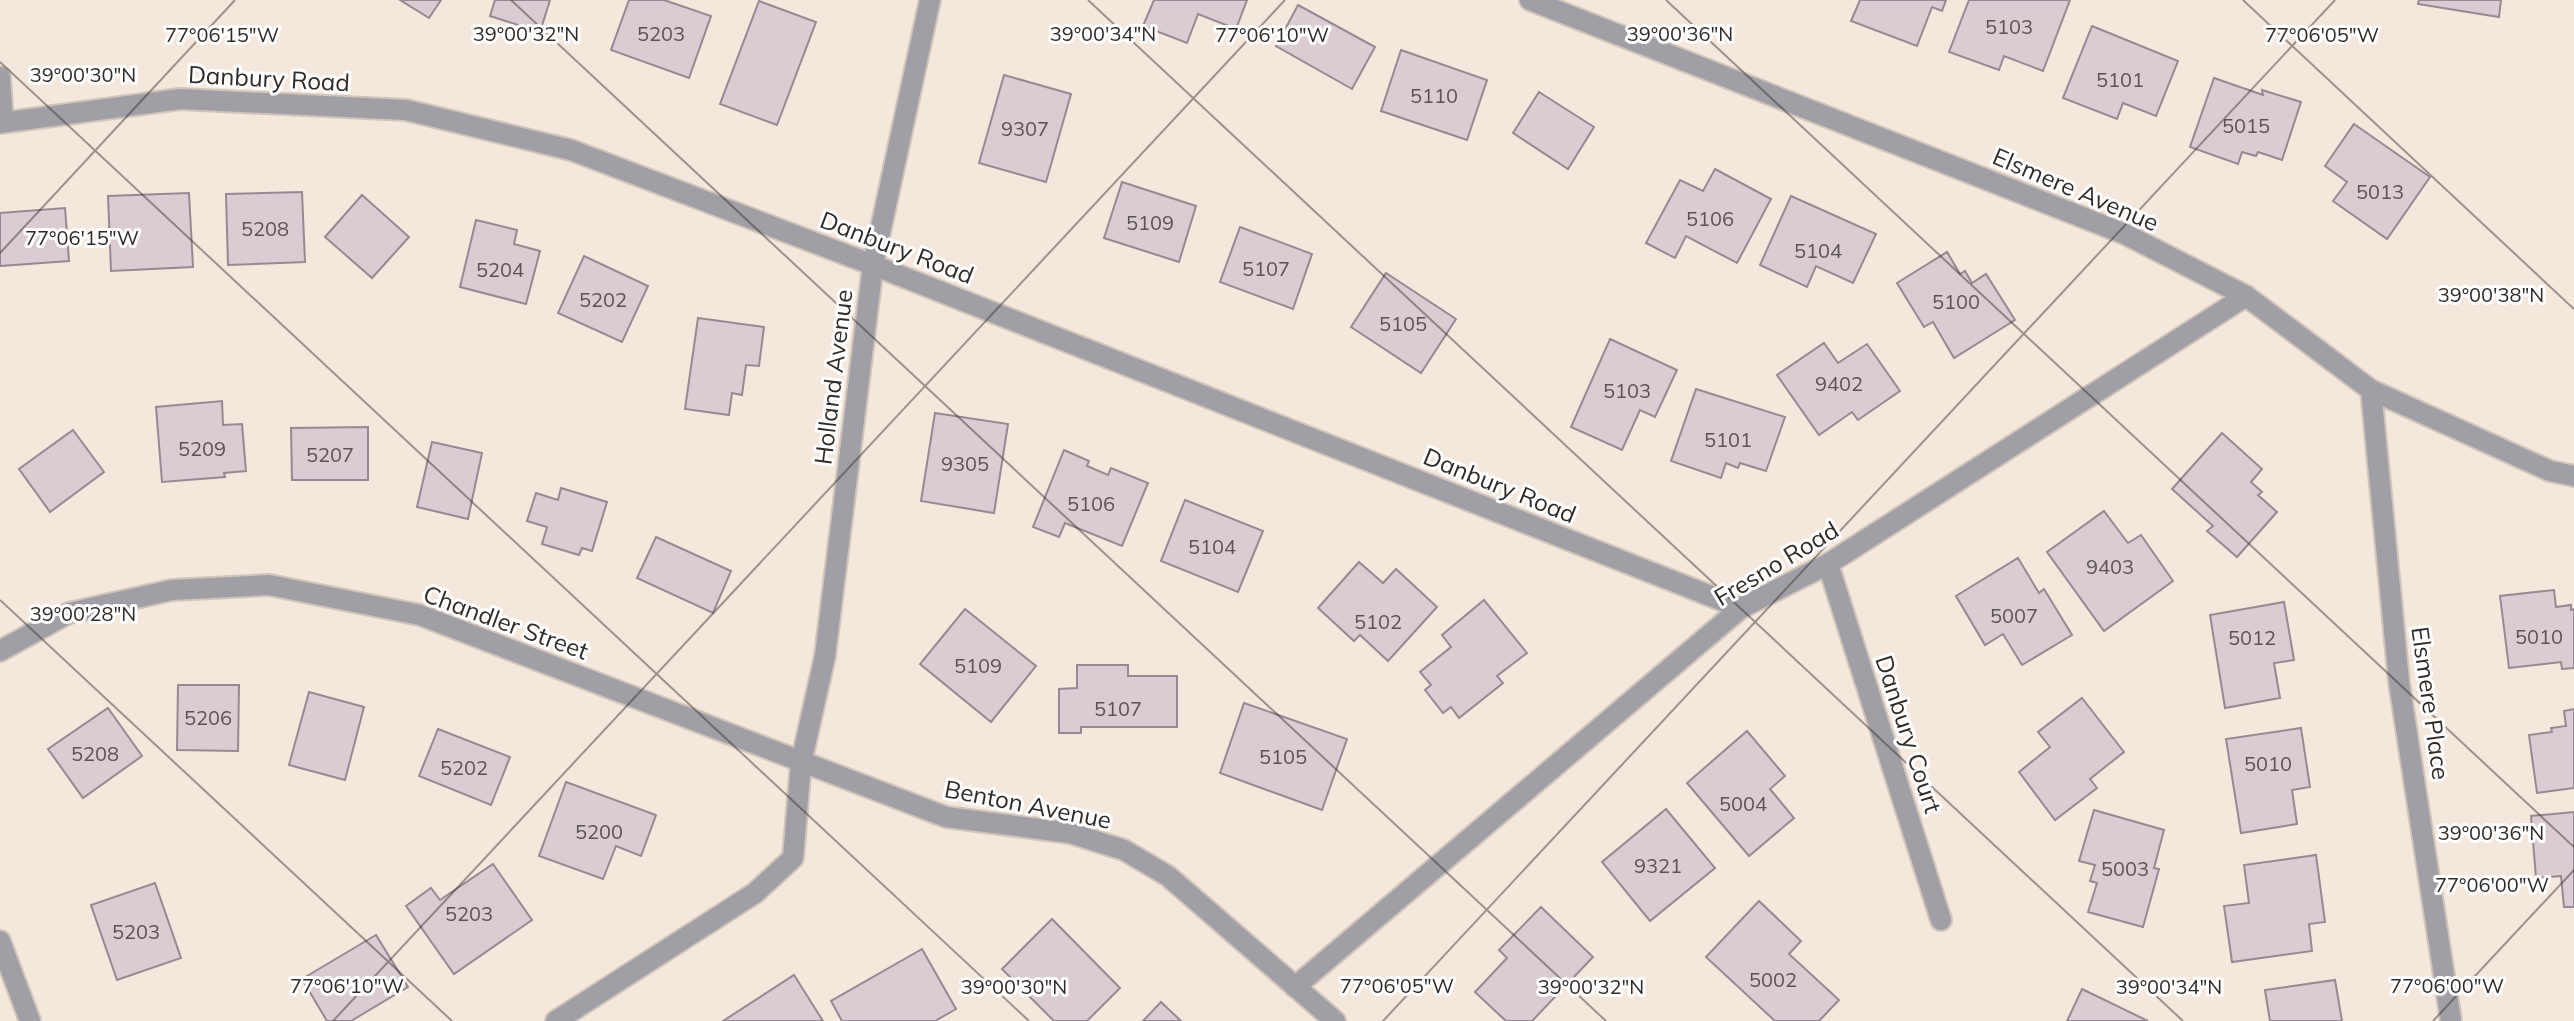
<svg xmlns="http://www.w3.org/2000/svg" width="2574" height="1021" font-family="Mulish,sans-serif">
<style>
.building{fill:#dbccd4;stroke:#978991;stroke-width:2}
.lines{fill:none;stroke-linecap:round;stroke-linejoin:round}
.minor-casing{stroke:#d1c5bb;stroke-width:24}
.minor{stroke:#a09fa5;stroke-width:20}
.ticks{fill:none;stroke:#302b27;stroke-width:2;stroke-opacity:0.45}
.labels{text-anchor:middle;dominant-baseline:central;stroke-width:6;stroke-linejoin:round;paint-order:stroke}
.number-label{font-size:20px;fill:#5b5352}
.street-label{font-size:24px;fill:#302b27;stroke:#fff}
.ticks-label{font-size:20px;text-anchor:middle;fill:#302b27;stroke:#fff;stroke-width:6;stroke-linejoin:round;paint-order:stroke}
</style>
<rect width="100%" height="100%" fill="#f4e7dc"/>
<g class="building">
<path d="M400 0H441L429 18Z"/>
<path d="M495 0H550L540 32 490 16Z"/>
<path d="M629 0H664L711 16 689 78 611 50Z"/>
<path d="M1154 0H1247L1236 29 1198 14 1187 43 1143 26Z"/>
<path d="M1860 0H1946L1942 11 1932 7 1917 46 1851 21Z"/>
<path d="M1969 0H2070L2043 71 2004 56 1999 70 1949 52Z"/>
<path d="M2419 0H2501L2499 17 2418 4Z"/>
<path d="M759 1 816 22 777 125 720 104Z"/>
<path d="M1298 5 1375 47 1352 89 1276 46Z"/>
<path d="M2092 26 2178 61 2156 116 2123 103 2117 119 2063 98Z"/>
<path d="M1401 50 1487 80 1467 140 1381 111Z"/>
<path d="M1004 75 1071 94 1046 182 979 163Z"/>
<path d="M2214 78 2263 95 2262 90 2301 102 2282 160 2258 152 2256 156 2242 152 2238 164 2190 147Z"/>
<path d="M1539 92 1594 127 1568 169 1513 133Z"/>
<path d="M2354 124 2430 177 2387 239 2333 201 2347 182 2325 166Z"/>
<path d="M1715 169 1771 199 1737 263 1686 236 1675 258 1646 243 1680 180 1703 191Z"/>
<path d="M1122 182 1196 206 1179 262 1104 238Z"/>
<path d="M302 192 305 262 228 265 226 194Z"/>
<path d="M189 193 193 267 111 271 108 196Z"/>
<path d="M362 195 409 237 372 278 325 237Z"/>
<path d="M1791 196 1876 234 1853 283 1816 266 1807 287 1760 265Z"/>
<path d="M65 208 69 261 0 266V213Z"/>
<path d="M476 220 517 230 514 244 540 251 526 304 460 287Z"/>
<path d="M1240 227 1312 254 1293 309 1220 282Z"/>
<path d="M1947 252 1960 274 1965 271 1972 283 1986 274 2015 320 1954 358 1933 322 1924 327 1897 283Z"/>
<path d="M584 256 648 286 622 342 558 313Z"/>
<path d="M1386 273 1456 319 1421 373 1351 327Z"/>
<path d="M698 318 764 327 759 366 746 365 742 395 732 393 729 415 685 409Z"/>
<path d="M1610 339 1677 370 1655 417 1640 410 1622 450 1571 427Z"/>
<path d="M1824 343 1838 363 1867 344 1900 391 1858 420 1852 412 1819 435 1777 375Z"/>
<path d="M1696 389 1785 417 1766 471 1740 463 1738 468 1726 463 1721 478 1671 461Z"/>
<path d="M222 401 223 425 242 424 246 471 224 473 225 477 162 482 156 407Z"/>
<path d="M935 413 1008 424 994 513 921 501Z"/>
<path d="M368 427V480H292L291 428Z"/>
<path d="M73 430 104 472 50 512 19 469Z"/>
<path d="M2222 433 2262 469 2251 482 2262 492 2258 495 2277 512 2237 557 2207 531 2213 526 2172 489Z"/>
<path d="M432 442 482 453 468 519 417 507Z"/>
<path d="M1064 450 1089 461 1087 466 1108 475 1111 468 1148 483 1122 546 1065 523 1059 537 1033 527Z"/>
<path d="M561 488 607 502 592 551 582 548 579 555 542 544 547 527 527 521 536 493 558 500Z"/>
<path d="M1185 500 1263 531 1238 592 1161 561Z"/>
<path d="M2104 511 2128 543 2141 535 2173 581 2104 631 2047 552Z"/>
<path d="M656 537 731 571 713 613 637 578Z"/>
<path d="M2018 558 2039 593 2044 589 2072 635 2022 665 2003 634 1985 645 1956 596Z"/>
<path d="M1359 562 1383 583 1396 569 1437 607 1388 661 1360 635 1354 641 1318 608Z"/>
<path d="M2554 590 2556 607 2571 605V610L2574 609V668L2562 669 2561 662 2509 668 2500 596Z"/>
<path d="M1484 600 1527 653 1497 676 1503 683 1459 718 1451 707 1443 713 1425 690 1431 685 1420 672 1451 647 1442 635Z"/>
<path d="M2284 602 2294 660 2274 663 2280 698 2225 708 2210 615Z"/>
<path d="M965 609 1036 666 991 722 920 664Z"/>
<path d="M1077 665H1128V676H1177V727H1081V733H1059V689L1077 688Z"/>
<path d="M178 685H239L238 751 177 750Z"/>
<path d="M309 692 364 707 345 780 289 765Z"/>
<path d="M2082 698 2124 752 2090 779 2097 788 2055 820 2019 772 2050 747 2038 732Z"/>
<path d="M1244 703 1347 739 1322 810 1220 773Z"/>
<path d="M108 708 142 756 83 798 48 749Z"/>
<path d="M2574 709V788L2537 793 2529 735 2552 732 2551 728 2566 726 2564 711Z"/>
<path d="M2301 728 2310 787 2292 790 2297 824 2241 833 2226 739Z"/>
<path d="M438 729 510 757 491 805 419 776Z"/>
<path d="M1747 731 1785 776 1770 789 1794 818 1749 856 1687 783Z"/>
<path d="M566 782 656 815 641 856 616 846 603 879 539 856Z"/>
<path d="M1666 809 1715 868 1650 921 1602 862Z"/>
<path d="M2094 810 2164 830 2154 868 2159 869 2143 927 2088 912 2097 883 2090 881 2095 865 2079 861Z"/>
<path d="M2574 812V907H2564L2561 876 2536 878 2531 816Z"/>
<path d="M2316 855 2325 922 2309 924 2312 951 2232 962 2224 906 2249 903 2244 865Z"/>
<path d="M493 864 532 920 454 974 406 906 431 888 440 900Z"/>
<path d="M155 883 181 958 117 980 91 905Z"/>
<path d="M1759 901 1801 941 1789 954 1839 1000 1819 1021H1775L1706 957Z"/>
<path d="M1541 907 1593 957 1532 1021H1506L1475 992 1507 958 1499 950Z"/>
<path d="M1052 919 1120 988 1087 1021H1054L1002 969Z"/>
<path d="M376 935 408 987 351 1021H327L302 979Z"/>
<path d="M922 949 956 1009 935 1021H842L831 1001Z"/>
<path d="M794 975 823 1021H723Z"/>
<path d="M2335 980 2342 1021H2270L2265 990Z"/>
<path d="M2082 989 2148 1021H2067Z"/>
<path d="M1161 1002 1181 1021H1143Z"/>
</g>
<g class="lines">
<g class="minor-casing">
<g id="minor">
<path d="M1530 0 2125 234 2246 296 2371 390 2550 471 2574 476"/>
<path d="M0 77 3 122"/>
<path d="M0 123 180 99 406 110 571 150 873 265 1741 608"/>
<path d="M2371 390 2399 682 2451 1021"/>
<path d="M1828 564 1941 920"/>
<path d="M0 651 69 613 172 590 269 585 420 615 946 817 1070 833 1124 850 1168 876 1335 1021"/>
<path d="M0 941 30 1021"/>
<path d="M1295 987 1741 608 1828 564 2246 296"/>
<path d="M556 1021 755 893 793 858 801 763 825 656 873 265 930 0"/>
</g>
</g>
<use href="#minor" class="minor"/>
</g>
<path class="ticks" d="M511 0 1606 1021M1088 0 2183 1021M1666 0 2574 847M2243 0 2574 309M0 62 1029 1021M0 253 235 0M0 600 452 1021M333 1021 1285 0M1383 1021 2335 0M2433 1021 2574 870"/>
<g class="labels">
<g class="number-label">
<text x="2009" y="26">5103</text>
<text x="661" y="33">5203</text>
<text x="2120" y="79">5101</text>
<text x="1434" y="95">5110</text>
<text x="2246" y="125">5015</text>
<text x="1025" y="128">9307</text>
<text x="2380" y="191">5013</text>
<text x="1710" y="218">5106</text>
<text x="1150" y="222">5109</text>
<text x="265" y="228">5208</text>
<text x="1818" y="250">5104</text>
<text x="1266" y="268">5107</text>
<text x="500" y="269">5204</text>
<text x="603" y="299">5202</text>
<text x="1956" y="301">5100</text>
<text x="1403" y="323">5105</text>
<text x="1839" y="383">9402</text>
<text x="1627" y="390">5103</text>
<text x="1728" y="439">5101</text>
<text x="202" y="448">5209</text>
<text x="330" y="454">5207</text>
<text x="965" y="463">9305</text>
<text x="1091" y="503">5106</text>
<text x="1212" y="546">5104</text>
<text x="2110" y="566">9403</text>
<text x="2014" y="615">5007</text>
<text x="1378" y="621">5102</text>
<text x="2539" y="636">5010</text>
<text x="2252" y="637">5012</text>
<text x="978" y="665">5109</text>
<text x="1118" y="708">5107</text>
<text x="208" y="717">5206</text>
<text x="95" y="753">5208</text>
<text x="1283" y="756">5105</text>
<text x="2268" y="763">5010</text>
<text x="464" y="767">5202</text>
<text x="1743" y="803">5004</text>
<text x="599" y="831">5200</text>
<text x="1658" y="865">9321</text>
<text x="2125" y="868">5003</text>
<text x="469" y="913">5203</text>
<text x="136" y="931">5203</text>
<text x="1773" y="979">5002</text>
</g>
<g class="street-label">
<text transform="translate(269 78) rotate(3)">Danbury Road</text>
<text transform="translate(2076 189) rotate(23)">Elsmere Avenue</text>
<text transform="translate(897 247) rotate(21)">Danbury Road</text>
<text transform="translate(833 377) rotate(-83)">Holland Avenue</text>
<text transform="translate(1500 485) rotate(22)">Danbury Road</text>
<text transform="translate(1776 563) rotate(-31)">Fresno Road</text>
<text transform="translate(506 622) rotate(20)">Chandler Street</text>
<text transform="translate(2431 703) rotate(82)">Elsmere Place</text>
<text transform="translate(1909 734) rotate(72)">Danbury Court</text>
<text transform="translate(1028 804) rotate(11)">Benton Avenue</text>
</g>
</g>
<g class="ticks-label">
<text x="526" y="41">39°00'32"N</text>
<text x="1103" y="41">39°00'34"N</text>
<text x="1680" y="41">39°00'36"N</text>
<text x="1272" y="42">77°06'10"W</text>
<text x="2322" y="42">77°06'05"W</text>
<text x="222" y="42">77°06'15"W</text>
<text x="83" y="82">39°00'30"N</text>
<text x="82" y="245">77°06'15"W</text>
<text x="2491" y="302">39°00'38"N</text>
<text x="83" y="621">39°00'28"N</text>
<text x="2491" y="840">39°00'36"N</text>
<text x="2492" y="892">77°06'00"W</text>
<text x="347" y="993">77°06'10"W</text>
<text x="1397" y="993">77°06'05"W</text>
<text x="2447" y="993">77°06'00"W</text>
<text x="1014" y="994">39°00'30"N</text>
<text x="1591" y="994">39°00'32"N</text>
<text x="2169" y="994">39°00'34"N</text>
</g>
</svg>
